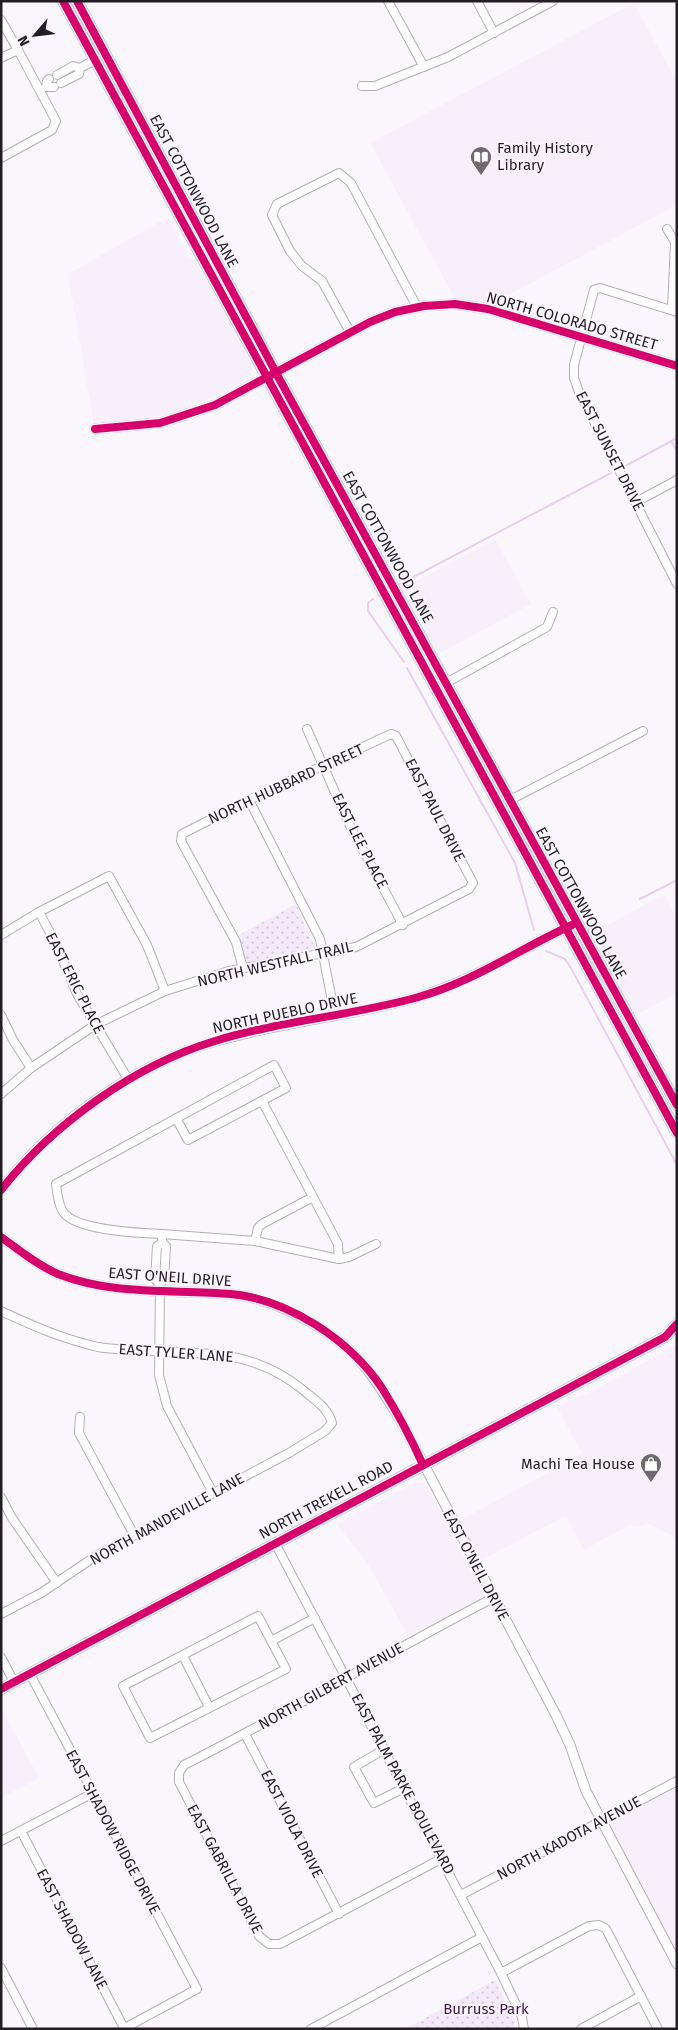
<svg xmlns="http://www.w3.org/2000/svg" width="678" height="2030" font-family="'Fira Sans',sans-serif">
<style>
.built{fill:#f8effd}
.park{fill:url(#park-dots)}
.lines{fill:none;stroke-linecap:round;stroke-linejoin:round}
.stream{stroke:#e8cff2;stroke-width:2}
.minor-casing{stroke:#b3b0b5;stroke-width:10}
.tertiary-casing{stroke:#b3b0b5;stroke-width:11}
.secondary-casing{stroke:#b3b0b5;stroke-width:12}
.minor{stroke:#fefeff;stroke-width:8}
.tertiary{stroke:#fefeff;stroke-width:9}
.secondary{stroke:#f7f4f8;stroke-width:10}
.cycleway-casing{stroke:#fbf6fd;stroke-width:11}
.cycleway{stroke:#d6006c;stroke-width:8}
.labels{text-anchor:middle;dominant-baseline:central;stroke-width:4;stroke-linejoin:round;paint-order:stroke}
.poi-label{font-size:15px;fill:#221e24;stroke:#fbf6fd;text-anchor:start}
.street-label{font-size:15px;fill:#221e24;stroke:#fbf6fd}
.park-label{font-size:15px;fill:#41174f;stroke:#fbf6fd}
</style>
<defs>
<pattern id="park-dots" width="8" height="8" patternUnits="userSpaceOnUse" patternTransform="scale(1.25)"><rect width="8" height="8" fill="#f5e8fa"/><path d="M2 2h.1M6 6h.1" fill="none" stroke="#d2c7d6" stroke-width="1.8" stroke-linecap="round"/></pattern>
</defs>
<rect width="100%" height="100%" fill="#faf7fc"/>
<g class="built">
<path d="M634 3 677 82V205L492 304 455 299 370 143Z"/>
<path d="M168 217 189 257 194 258 252 365 251 374 242 382 212 398 180 411 140 421 94 425 68 274Z"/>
<path d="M495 539 531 604 435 656 399 590Z"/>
<path d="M664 894 677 917V993L631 1018 588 936Z"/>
<path d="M677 1344V1542L673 1536 648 1524 636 1527 630 1525 584 1550 565 1516 480 1561 459 1521 582 1454 557 1407 579 1396 588 1394Z"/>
<path d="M415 1483H422L427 1487 485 1596 408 1636 369 1566 337 1524Z"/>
<path d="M1 1707 39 1778 1 1798Z"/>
<path d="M677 1787V1952L612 1830V1824L616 1819Z"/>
</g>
<g class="park">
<path d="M296 904 315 948 264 964 246 965 237 936Z"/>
<path d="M495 1980 513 2017 516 2029H405Z"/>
</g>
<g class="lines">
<g class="stream">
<path d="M671 441 677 451"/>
<path d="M627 465 677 438"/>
<path d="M400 584 611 473"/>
<path d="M373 599 368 603V611L404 662"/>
<path d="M407 668 515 863 534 930"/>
<path d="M640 899 677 880"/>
<path d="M588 930 594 923"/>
<path d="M546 951 565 959 571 968 677 1165"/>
</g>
<g class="minor-casing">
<g id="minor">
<path d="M388 1 424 67"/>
<path d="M477 1 494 33"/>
<path d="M1 20 18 50"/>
<path d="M1 58 18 50 56 121 52 130 1 158"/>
<path d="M80 68 95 60"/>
<path d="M57 75 73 66 80 68 79 74 61 83"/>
<path d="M49 79 47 81 46 87H54"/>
<path d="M362 86H375L448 57 553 1"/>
<path d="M667 229 675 242 672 310"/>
<path d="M677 312 600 288 594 290 574 365V378L579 392 677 584"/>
<path d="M350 332 322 281 302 266 290 251 272 215 277 204 339 173 351 183 417 307"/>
<path d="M636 502 677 480"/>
<path d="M446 683 547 627 553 612"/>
<path d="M307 729 350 826 403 925"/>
<path d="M249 800 320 939 335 1016"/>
<path d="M510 800 643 731"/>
<path d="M39 912 56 944 77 994 128 1079"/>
<path d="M1 935 39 912 109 876 147 945 165 991"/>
<path d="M1 1015 13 1040 31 1068"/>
<path d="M1 1094 31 1068 95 1025 165 991 229 971 356 947 469 889 473 883 396 736 391 734 249 800 182 834 181 841 236 942 243 969"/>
<path d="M162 1234 255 1241 339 1259 338 1244 262 1101"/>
<path d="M255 1241 258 1228 262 1224 313 1197"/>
<path d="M162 1243V1234C141 1233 72 1231 62 1210 58 1203 57 1192 56 1184L274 1065 286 1088 188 1140 176 1118"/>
<path d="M339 1259 349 1257 376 1244"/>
<path d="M160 1284 155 1279 157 1246 162 1243 166 1246 164 1279 160 1284 159 1375 167 1406 213 1493"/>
<path d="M1 1311C33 1326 63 1339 98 1347 109 1349 121 1349 132 1350 198 1355 247 1345 303 1390 315 1400 328 1408 332 1423L325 1431 289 1453 131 1537 96 1556 41 1593 1 1614"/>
<path d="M80 1417 79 1433 134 1535"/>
<path d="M1 1497 12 1518 57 1583"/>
<path d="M275 1543 501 1973 522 2017 524 2029"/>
<path d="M258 1616 286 1669 150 1738 123 1686Z"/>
<path d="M271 1641 315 1618"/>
<path d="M183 1656 209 1707"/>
<path d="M1 1657 14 1682"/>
<path d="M30 1674 197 1989 123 2029"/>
<path d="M245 1734 339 1914"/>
<path d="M385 1749 354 1767 374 1803 404 1788"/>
<path d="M21 1831 124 2028"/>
<path d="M1 1841 93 1793"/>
<path d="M441 1859 280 1944H269L259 1936 179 1782V1773L184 1765C289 1712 389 1652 493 1598"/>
<path d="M461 1895 677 1781"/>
<path d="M1 1968 33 2029"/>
<path d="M501 1973 589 1926 599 1925 606 1929 658 2029"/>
<path d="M311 2029 482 1937"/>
<path d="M581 2029 641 1996"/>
</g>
</g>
<g class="tertiary-casing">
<g id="tertiary">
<path d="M95 429 160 423 215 405 370 322 395 312 424 306 455 304 488 309 677 366"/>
<path d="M1 1190C52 1124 135 1064 216 1041 281 1022 350 1016 415 998 474 981 522 948 576 923"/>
<path d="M1 1237C19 1250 37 1265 58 1274 114 1296 173 1289 231 1294 275 1298 331 1329 360 1361 377 1380 388 1400 401 1421L557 1717 570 1745 586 1791 677 1964"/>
</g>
</g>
<g class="secondary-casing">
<g id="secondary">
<path d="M63 1 677 1133"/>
<path d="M77 1 281 382 677 1105"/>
<path d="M1 1689 665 1337 677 1324"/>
</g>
</g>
<use href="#minor" class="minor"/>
<use href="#tertiary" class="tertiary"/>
<use href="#secondary" class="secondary"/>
<g class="cycleway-casing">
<g id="cycleway">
<path d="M63 1 677 1133"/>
<path d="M77 1 281 382 677 1105"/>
<path d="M95 429 160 423 215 405 370 322 395 312 424 306 455 304 488 309 677 366"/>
<path d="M1 1190C53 1124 135 1065 215 1041 280 1021 349 1016 415 998 472 983 519 949 572 925"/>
<path d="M1 1237C19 1250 37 1265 58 1274 114 1296 173 1289 231 1294 288 1299 350 1340 382 1388 397 1412 411 1438 423 1465"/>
<path d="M1 1689 665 1337 677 1324"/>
</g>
</g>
<use href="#cycleway" class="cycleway"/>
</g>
<defs>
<g id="library-pin" transform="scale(1.125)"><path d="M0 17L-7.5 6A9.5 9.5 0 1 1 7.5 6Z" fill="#6e6a70" stroke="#fbf6fd"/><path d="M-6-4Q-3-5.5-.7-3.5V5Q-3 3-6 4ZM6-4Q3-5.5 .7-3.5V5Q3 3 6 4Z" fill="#fff"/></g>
<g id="shop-pin" transform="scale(1.125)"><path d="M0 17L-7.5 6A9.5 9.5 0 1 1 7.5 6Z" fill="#6e6a70" stroke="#fbf6fd"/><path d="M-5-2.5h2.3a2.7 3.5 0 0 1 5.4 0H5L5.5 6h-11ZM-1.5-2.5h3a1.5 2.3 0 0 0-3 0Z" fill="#fff"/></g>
</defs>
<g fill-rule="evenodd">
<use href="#library-pin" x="481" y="157"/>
<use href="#shop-pin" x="651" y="1464"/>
</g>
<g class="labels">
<g class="poi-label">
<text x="497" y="148">Family History<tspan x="497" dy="17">Library</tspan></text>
<text x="635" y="1464" text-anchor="end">Machi Tea House</text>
</g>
<g class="street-label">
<text transform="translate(194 191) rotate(62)">EAST COTTONWOOD LANE</text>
<text transform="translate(572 321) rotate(16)">NORTH COLORADO STREET</text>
<text transform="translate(610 451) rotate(63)">EAST SUNSET DRIVE</text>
<text transform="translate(388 547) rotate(61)">EAST COTTONWOOD LANE</text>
<text transform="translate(286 784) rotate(-25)">NORTH HUBBARD STREET</text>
<text transform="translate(435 810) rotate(63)">EAST PAUL DRIVE</text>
<text transform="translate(360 841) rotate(63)">EAST LEE PLACE</text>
<text transform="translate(581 903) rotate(61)">EAST COTTONWOOD LANE</text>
<text transform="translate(275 964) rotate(-13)">NORTH WESTFALL TRAIL</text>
<text transform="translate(75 983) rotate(63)">EAST ERIC PLACE</text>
<text transform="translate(285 1013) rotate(-12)">NORTH PUEBLO DRIVE</text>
<text transform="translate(170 1277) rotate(4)">EAST O'NEIL DRIVE</text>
<text transform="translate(176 1353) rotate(4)">EAST TYLER LANE</text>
<text transform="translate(326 1500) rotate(-28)">NORTH TREKELL ROAD</text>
<text transform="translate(167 1519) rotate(-29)">NORTH MANDEVILLE LANE</text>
<text transform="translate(476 1565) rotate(62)">EAST O'NEIL DRIVE</text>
<text transform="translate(331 1686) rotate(-29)">NORTH GILBERT AVENUE</text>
<text transform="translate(403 1784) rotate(62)">EAST PALM PARKE BOULEVARD</text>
<text transform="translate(292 1824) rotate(63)">EAST VIOLA DRIVE</text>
<text transform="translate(113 1832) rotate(62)">EAST SHADOW RIDGE DRIVE</text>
<text transform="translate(569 1838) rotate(-28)">NORTH KADOTA AVENUE</text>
<text transform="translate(225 1869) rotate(62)">EAST GABRILLA DRIVE</text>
<text transform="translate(72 1929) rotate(62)">EAST SHADOW LANE</text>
</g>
<g class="park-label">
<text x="486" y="2009">Burruss Park</text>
</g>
</g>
<rect width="678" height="2030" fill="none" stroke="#221e24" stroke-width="5"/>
<g transform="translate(35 35) rotate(242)" stroke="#fbf6fd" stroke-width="4" paint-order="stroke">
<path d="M0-4L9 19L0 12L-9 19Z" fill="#221e24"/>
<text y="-8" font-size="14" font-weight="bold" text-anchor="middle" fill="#221e24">N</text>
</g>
</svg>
